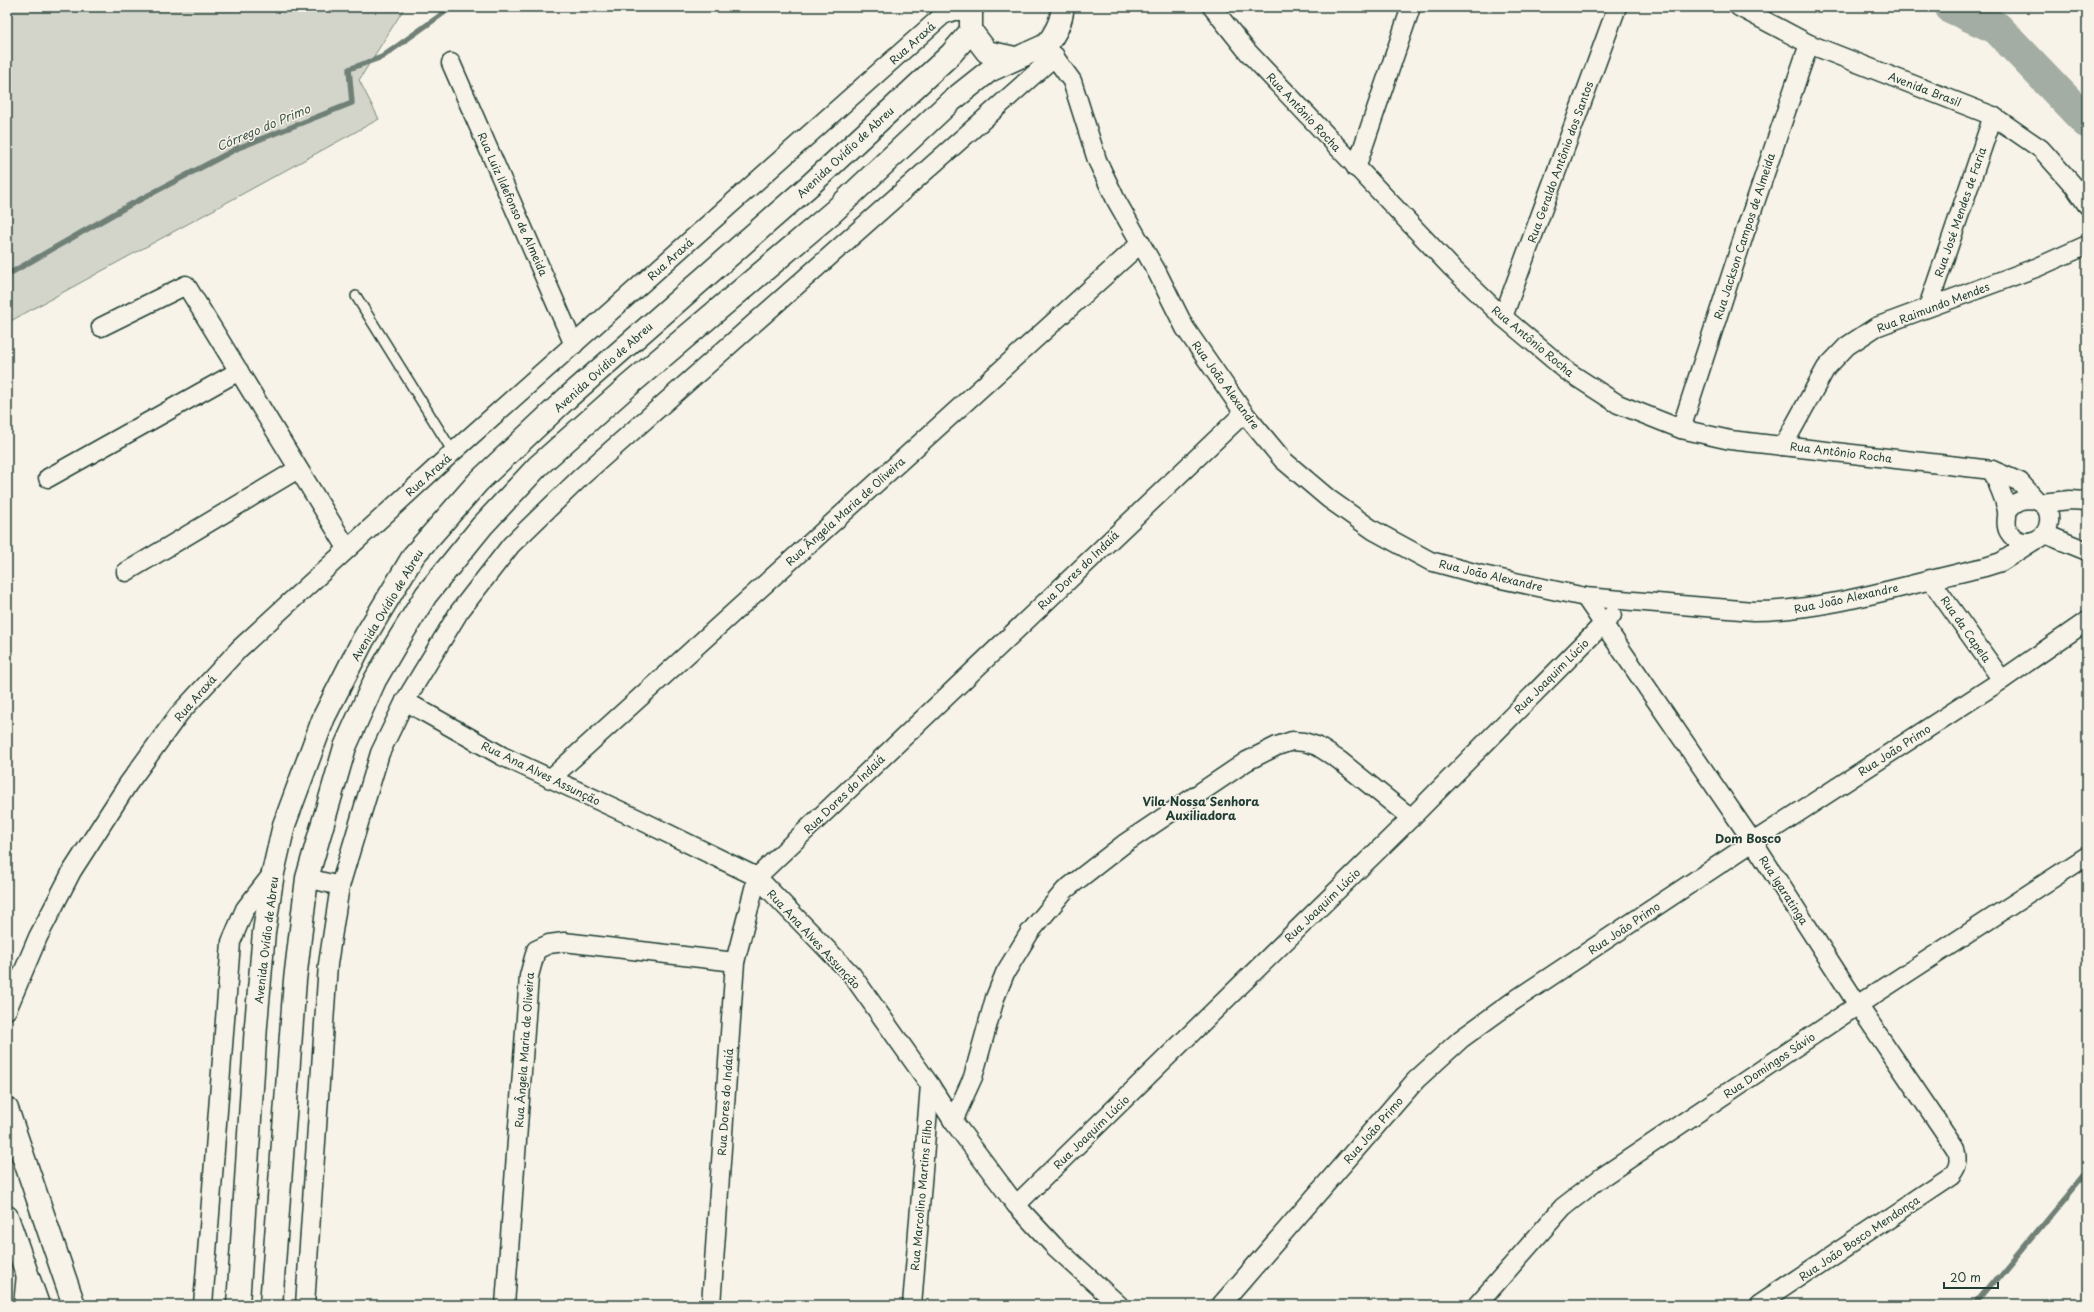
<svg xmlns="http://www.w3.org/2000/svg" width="2094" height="1312" font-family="'Playpen Sans',sans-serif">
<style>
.green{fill:#d3d5ca;stroke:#79897f}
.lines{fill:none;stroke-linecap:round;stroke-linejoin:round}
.stream{stroke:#6f8077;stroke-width:5.5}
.river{stroke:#a4ada3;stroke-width:33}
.lane-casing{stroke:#1f3d34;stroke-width:12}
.street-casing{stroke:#1f3d34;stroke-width:21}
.secondary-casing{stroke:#1f3d34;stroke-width:25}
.primary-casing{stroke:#1f3d34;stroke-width:25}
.lane{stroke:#f7f3e8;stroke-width:9}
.street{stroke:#f7f3e8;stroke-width:18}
.secondary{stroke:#f7f3e8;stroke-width:22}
.primary{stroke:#f7f3e8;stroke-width:22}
.labels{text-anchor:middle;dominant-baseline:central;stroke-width:3;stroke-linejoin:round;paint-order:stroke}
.street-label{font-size:11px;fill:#1f3d34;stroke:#f7f3e8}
.water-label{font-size:12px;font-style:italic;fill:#405950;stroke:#f7f3e8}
.neighbourhood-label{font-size:12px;font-weight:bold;fill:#1f3d34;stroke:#f7f3e8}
</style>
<rect width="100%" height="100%" fill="#f7f3e8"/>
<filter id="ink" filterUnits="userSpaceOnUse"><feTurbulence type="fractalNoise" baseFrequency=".025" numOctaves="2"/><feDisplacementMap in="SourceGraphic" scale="8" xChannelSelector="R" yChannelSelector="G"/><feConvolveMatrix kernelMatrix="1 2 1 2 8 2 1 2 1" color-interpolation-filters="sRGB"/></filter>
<g filter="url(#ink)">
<path class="green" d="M7 7H405L359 80 379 119 7 323Z"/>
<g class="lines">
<g class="stream">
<path d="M7 275 126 207 238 148 352 103 349 69 382 57 452 7"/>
<path d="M1976 1305 2087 1171"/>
</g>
<path class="river" d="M1951 7 1997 28 2087 122"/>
<g class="lane-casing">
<path id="lane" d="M356 296 453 452"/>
</g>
<g class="street-casing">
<g id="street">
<path d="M1212 7 1247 51 1451 267 1503 317 1567 371 1618 404 1681 429 1730 440 1992 470 2020 482 2037 501"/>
<path d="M1739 7 1809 44 1993 116 2041 149 2074 186 2087 205"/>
<path d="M1048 48 1072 81 1097 160 1116 200 1157 272 1185 328 1244 413 1283 460 1329 499 1373 530 1430 561 1478 574 1585 597 1753 611C1829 611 1911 583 1985 567L2001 562 2032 542"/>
<path d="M451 63 574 345"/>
<path d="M1356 168 1411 7"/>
<path d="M1928 307 1993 116"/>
<path d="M1503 317 1617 7"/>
<path d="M101 327 186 285 347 548"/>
<path d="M1681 429 1746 229 1809 44"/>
<path d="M1783 446 1826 368 1847 346 1876 327 2038 267 2087 245"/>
<path d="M1992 470C1997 483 2005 498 2007 511 2008 518 2004 524 2009 532 2020 550 2047 542 2049 522 2052 497 2019 491 2007 512"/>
<path d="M48 478 239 371"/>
<path d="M2041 503 2070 500 2087 501"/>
<path d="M2045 534 2087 551"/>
<path d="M126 572 298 469"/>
<path d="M1930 579 2002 680"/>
<path d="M1585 597 1753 842 1858 1005 1956 1149C1959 1161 1958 1167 1951 1176L1758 1305"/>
<path d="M405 701 502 756 636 818 757 877 852 975 930 1085 953 1121 1016 1205 1054 1246 1119 1305"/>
<path d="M550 779 1141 243"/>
<path d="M307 878 340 886"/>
<path d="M7 1010 38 937 72 871 128 784 179 714 239 649 453 452 943 15 954 11H971"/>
<path d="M953 1121 973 1077 995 998 1005 973 1030 932 1065 890 1124 844 1247 761 1277 746 1292 741 1304 742 1317 746 1339 760 1411 818"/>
<path d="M1016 1205 1411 818 1612 615"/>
<path d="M23 1305 26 1274"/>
<path d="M203 1305 231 942 245 909 273 873"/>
<path d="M305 1305 328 964 340 886 380 753 405 701 459 612 511 545 581 477 1055 56"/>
<path d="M505 1305 529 976 536 950 549 944 564 942 735 962"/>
<path d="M711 1305 735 962 757 877 1244 413"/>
<path d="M912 1305 930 1085"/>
<path d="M1221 1305 1416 1080 1461 1039 1512 1002 1753 842 2002 680 2087 621"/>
<path d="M1477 1305 1563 1207 1602 1177 1858 1005 2087 856"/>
</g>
</g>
<g class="secondary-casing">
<g id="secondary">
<path d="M973 7 971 11V31L987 52 1015 58"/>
<path d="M238 1305 256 1025 264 932 273 873 284 825 324 717 363 640 414 555 478 482 566 399 810 185 951 54 971 31"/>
<path d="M271 1305 295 980 307 878 345 747 375 680 396 644 426 595 482 526 538 466 628 386 833 212 950 102 989 71 1046 45C1054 36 1063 20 1062 7"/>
</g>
</g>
<g class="primary-casing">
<g id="primary">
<path d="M7 1109 74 1305"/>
<path d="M7 1217 38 1305"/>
</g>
</g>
<use href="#lane" class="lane"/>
<use href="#street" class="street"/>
<use href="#secondary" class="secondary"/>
<use href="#primary" class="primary"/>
</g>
</g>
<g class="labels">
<g class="street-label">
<text transform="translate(912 43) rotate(-42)">Rua Araxá</text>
<text transform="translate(1925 89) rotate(21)">Avenida Brasil</text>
<text transform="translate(1304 112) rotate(47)">Rua Antônio Rocha</text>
<text transform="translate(845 152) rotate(-43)">Avenida Ovídio de Abreu</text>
<text transform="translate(1560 162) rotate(-70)">Rua Geraldo Antônio dos Santos</text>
<text transform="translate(513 204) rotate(66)">Rua Luiz Ildefonso de Almeida</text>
<text transform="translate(1960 212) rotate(-71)">Rua José Mendes de Faria</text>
<text transform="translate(1744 236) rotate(-72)">Rua Jackson Campos de Almeida</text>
<text transform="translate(670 259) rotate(-42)">Rua Araxá</text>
<text transform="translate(1933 307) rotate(-21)">Rua Raimundo Mendes</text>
<text transform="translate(1533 341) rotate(40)">Rua Antônio Rocha</text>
<text transform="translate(603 367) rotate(-42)">Avenida Ovídio de Abreu</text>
<text transform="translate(1226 385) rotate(54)">Rua João Alexandre</text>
<text transform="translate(1841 452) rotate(7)">Rua Antônio Rocha</text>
<text transform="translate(428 475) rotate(-42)">Rua Araxá</text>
<text transform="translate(845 511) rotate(-42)">Rua Ângela Maria de Oliveira</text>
<text transform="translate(1078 570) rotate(-44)">Rua Dores do Indaiá</text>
<text transform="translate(1491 575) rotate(13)">Rua João Alexandre</text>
<text transform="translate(1846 598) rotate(-12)">Rua João Alexandre</text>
<text transform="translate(387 605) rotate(-59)">Avenida Ovídio de Abreu</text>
<text transform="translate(1966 629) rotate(55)">Rua da Capela</text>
<text transform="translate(1551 676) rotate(-45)">Rua Joaquim Lúcio</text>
<text transform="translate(195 698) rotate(-49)">Rua Araxá</text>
<text transform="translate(1894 750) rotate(-33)">Rua João Primo</text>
<text transform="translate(541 773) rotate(26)">Rua Ana Alves Assunção</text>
<text transform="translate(844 794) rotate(-44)">Rua Dores do Indaiá</text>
<text transform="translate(1784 890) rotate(57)">Rua Igaratinga</text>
<text transform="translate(1322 905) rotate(-44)">Rua Joaquim Lúcio</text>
<text transform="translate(1624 928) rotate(-34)">Rua João Primo</text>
<text transform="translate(814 939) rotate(47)">Rua Ana Alves Assunção</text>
<text transform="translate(266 940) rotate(-83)">Avenida Ovídio de Abreu</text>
<text transform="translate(524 1050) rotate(-86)">Rua Ângela Maria de Oliveira</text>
<text transform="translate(1769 1065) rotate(-34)">Rua Domingos Sávio</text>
<text transform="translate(725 1102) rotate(-86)">Rua Dores do Indaiá</text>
<text transform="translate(1373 1130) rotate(-49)">Rua João Primo</text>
<text transform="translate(1091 1132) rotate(-44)">Rua Joaquim Lúcio</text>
<text transform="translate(921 1195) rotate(-85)">Rua Marcolino Martins Filho</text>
<text transform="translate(1859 1238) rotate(-34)">Rua João Bosco Mendonça</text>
</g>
<g class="water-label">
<text transform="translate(263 127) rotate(-23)">Córrego do Primo</text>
</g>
<g class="neighbourhood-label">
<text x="1201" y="801">Vila Nossa Senhora<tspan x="1201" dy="14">Auxiliadora</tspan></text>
<text x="1748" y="838">Dom Bosco</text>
</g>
</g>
<rect width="2094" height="1312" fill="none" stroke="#f7f3e8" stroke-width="24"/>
<rect x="12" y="12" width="2070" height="1288" fill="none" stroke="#1f3d34" stroke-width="1.5" filter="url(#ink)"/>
<path d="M1944 1282v6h54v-6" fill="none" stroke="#1f3d34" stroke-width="2"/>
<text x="1950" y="1282" font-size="12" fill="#1f3d34" stroke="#f7f3e8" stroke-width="3" paint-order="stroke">20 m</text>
</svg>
